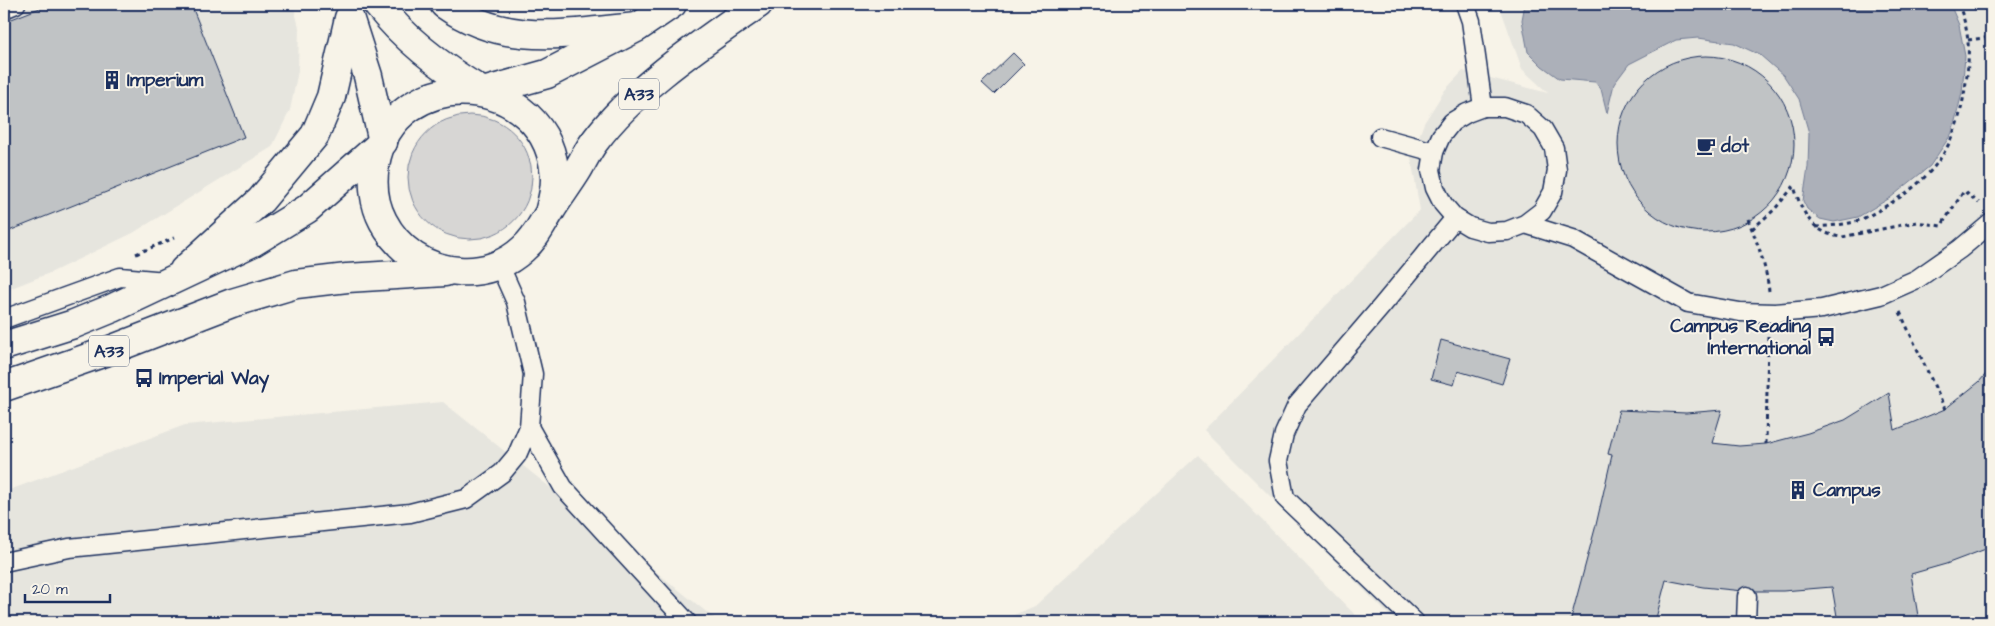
<svg xmlns="http://www.w3.org/2000/svg" width="1995" height="626" font-family="'Architects Daughter',sans-serif">
<style>
.built{fill:#e6e5de}
.green{fill:#d7d6d4;stroke:#798299}
.water{fill:#acb0b9;stroke:#727c95}
.building{fill:#c0c3c5;stroke:#1b2f5e}
.lines{fill:none;stroke-linecap:round;stroke-linejoin:round}
.service-casing{stroke:#1b2f5e;stroke-width:21}
.tertiary-casing{stroke:#1b2f5e;stroke-width:31}
.trunk-casing{stroke:#1b2f5e;stroke-width:31}
.path{stroke:#1b2f5e;stroke-width:3;stroke-dasharray:4 4;stroke-linecap:butt}
.service{stroke:#f7f3e8;stroke-width:18}
.tertiary{stroke:#f7f3e8;stroke-width:28}
.trunk{stroke:#f7f3e8;stroke-width:28}
.labels{text-anchor:middle;dominant-baseline:central;stroke-width:4;stroke-linejoin:round;paint-order:stroke}
.shield{fill:#f7f3e8;stroke:#5d6a87;stroke-width:1}
.shield-label{font-size:18px;font-weight:bold;fill:#1b2f5e}
.poi-label{font-size:19px;font-weight:bold;fill:#1b2f5e;stroke:#f7f3e8;text-anchor:start}
</style>
<rect width="100%" height="100%" fill="#f7f3e8"/>
<filter id="ink" filterUnits="userSpaceOnUse"><feTurbulence type="fractalNoise" baseFrequency=".02" numOctaves="2"/><feDisplacementMap in="SourceGraphic" scale="10" xChannelSelector="R" yChannelSelector="G"/><feConvolveMatrix kernelMatrix="1 2 1 2 8 2 1 2 1" color-interpolation-filters="sRGB"/></filter>
<g filter="url(#ink)">
<g class="built">
<path d="M4 4H293L299 27 298 71 290 110 272 147 133 233 52 272 4 291Z"/>
<path d="M495 4H590L570 8 544 11Z"/>
<path d="M1499 4H1991V622H1396L1204 430 1420 210 1411 158 1424 123 1445 90 1463 71 1548 93 1522 69Z"/>
<path d="M443 402 719 622H4V492L185 425Z"/>
<path d="M1198 455 1362 622H997L1035 606Z"/>
</g>
<circle class="green" cx="470" cy="177" r="62"/>
<path class="water" d="M1525 4H1950L1959 25 1965 56 1962 93 1952 133 1930 166 1890 198 1858 217 1834 222 1820 219 1807 209 1803 201 1808 167 1809 133 1799 99 1784 76 1760 55 1734 43 1698 38 1676 40 1629 64 1614 84 1607 113 1601 89 1595 82 1560 79 1542 66 1528 52 1522 20Z"/>
<g class="building">
<path d="M50 4H191L244 137 4 233V22Z"/>
<path d="M1013 53 1024 64 994 94 982 83Z"/>
<circle cx="1706" cy="144" r="88"/>
<path d="M1441 340 1510 359 1502 384 1458 371 1454 385 1431 379Z"/>
<path d="M1991 368V547L1946 564 1911 574 1919 622H1838L1832 587 1783 591H1743L1703 587 1666 580 1655 622H1570L1596 525 1612 455 1608 454 1619 410 1686 413 1722 410 1712 443 1739 446 1766 444 1808 433 1845 420 1889 393 1895 430 1945 409 1979 382Z"/>
</g>
<g class="lines">
<g class="service-casing">
<g id="service">
<path d="M1465 4 1471 21 1483 107"/>
<path d="M4 9 16 4"/>
<path d="M1380 137 1434 152"/>
<path d="M1525 224 1542 211 1553 192 1557 170 1554 148 1543 129 1526 114 1505 107H1483L1467 113 1452 122 1441 136 1434 152 1431 170 1435 188 1443 204 1455 218 1470 227 1488 232 1507 231 1525 224 1573 239 1688 303 1740 312 1775 313 1822 309 1881 295 1917 279 1960 249 1991 223"/>
<path d="M4 319 120 277 166 281"/>
<path d="M529 427 563 487 687 622"/>
<path d="M4 562 69 548 410 513 466 499 502 473 517 455 529 427 533 374 516 302 499 264"/>
<path d="M1415 622 1285 498 1278 461 1284 434 1297 405 1381 307 1455 218"/>
<path d="M1746 622 1747 596"/>
</g>
</g>
<g class="tertiary-casing">
<g id="tertiary">
<path d="M377 4C406 41 442 68 483 92"/>
<path d="M444 4C506 48 567 33 637 27"/>
<path d="M350 20 368 76 383 142"/>
<path d="M184 270 261 200 315 135 331 97 349 18"/>
</g>
</g>
<g class="trunk-casing">
<g id="trunk">
<path d="M483 92 547 74 638 27 672 4"/>
<path d="M549 213C552 202 555 190 555 179 551 71 393 59 375 165 372 183 374 204 383 221 398 250 426 269 459 271 482 273 506 265 523 249 536 238 542 224 551 210 559 197 569 184 577 171 583 161 588 150 595 141 635 87 704 42 758 4"/>
<path d="M4 346 74 324 113 308 253 242 307 209 383 142"/>
<path d="M4 387 105 352 232 303 296 284 347 278 445 272"/>
</g>
</g>
<g class="path">
<path d="M1968 40 1991 37"/>
<path d="M1748 219C1757 242 1766 265 1769 291"/>
<path d="M1816 227C1828 226 1842 225 1854 222 1867 218 1879 210 1891 203 1941 172 1958 139 1966 82 1970 54 1970 30 1958 4"/>
<path d="M1752 229 1774 210 1794 186C1801 211 1812 234 1842 237L1917 222 1941 226 1964 191 1979 203"/>
<path d="M136 254 174 238"/>
<path d="M1900 312 1945 409"/>
<path d="M1766 444 1768 335"/>
</g>
<use href="#service" class="service"/>
<use href="#tertiary" class="tertiary"/>
<use href="#trunk" class="trunk"/>
</g>
</g>
<defs>
<g id="building-bare" transform="scale(1.5)"><path d="M-4-6H4V6H1V3H-1V6H-4ZM-2.5-4.3h1.7v1.8h-1.7ZM.8-4.3h1.7v1.8H.8ZM-2.5-1h1.7V.8h-1.7ZM.8-1h1.7V.8H.8Z" fill="#1b2f5e" stroke="#f7f3e8" stroke-width="2.5" paint-order="stroke"/></g>
<g id="cafe-bare" transform="scale(1.5)"><path d="M-5.5-4.5H6V0H3Q3 3.5 0 3.5H-2.5Q-5.5 3.5-5.5 0ZM3-3.2v2h1.7v-2ZM-6 4.5H4V6H-6Z" fill="#1b2f5e" stroke="#f7f3e8" stroke-width="2.5" paint-order="stroke"/></g>
<g id="bus-bare" transform="scale(1.5)"><path d="M-5-6H5V4H4V6H2V4H-2V6H-4V4H-5ZM-3.5-4V0h7V-4ZM-3.5 1.2v1.5H-2V1.2ZM2 1.2v1.5H3.5V1.2Z" fill="#1b2f5e" stroke="#f7f3e8" stroke-width="2.5" paint-order="stroke"/></g>
</defs>
<g fill-rule="evenodd">
<use href="#building-bare" x="112" y="80"/>
<use href="#cafe-bare" x="1706" y="146"/>
<use href="#bus-bare" x="1826" y="337"/>
<use href="#bus-bare" x="144" y="378"/>
<use href="#building-bare" x="1798" y="490"/>
</g>
<g class="labels">
<g class="shield">
<rect x="619" y="78.5" width="40" height="31" rx="4"/>
<rect x="89" y="335.5" width="40" height="31" rx="4"/>
</g>
<g class="shield-label">
<text x="639" y="94">A33</text>
<text x="109" y="351">A33</text>
</g>
<g class="poi-label">
<text x="127" y="80">Imperium</text>
<text x="1721" y="146">dot</text>
<text x="1811" y="326" text-anchor="end">Campus Reading<tspan x="1811" dy="22">International</tspan></text>
<text x="159" y="378">Imperial Way</text>
<text x="1813" y="490">Campus</text>
</g>
</g>
<rect width="1995" height="626" fill="none" stroke="#f7f3e8" stroke-width="20"/>
<rect x="10" y="10" width="1975" height="606" fill="none" stroke="#1b2f5e" stroke-width="2" filter="url(#ink)"/>
<path d="M25 594v8h85v-8" fill="none" stroke="#1b2f5e" stroke-width="2.5"/>
<text x="32" y="594" font-size="15" fill="#1b2f5e" stroke="#f7f3e8" stroke-width="4" paint-order="stroke">20 m</text>
</svg>
